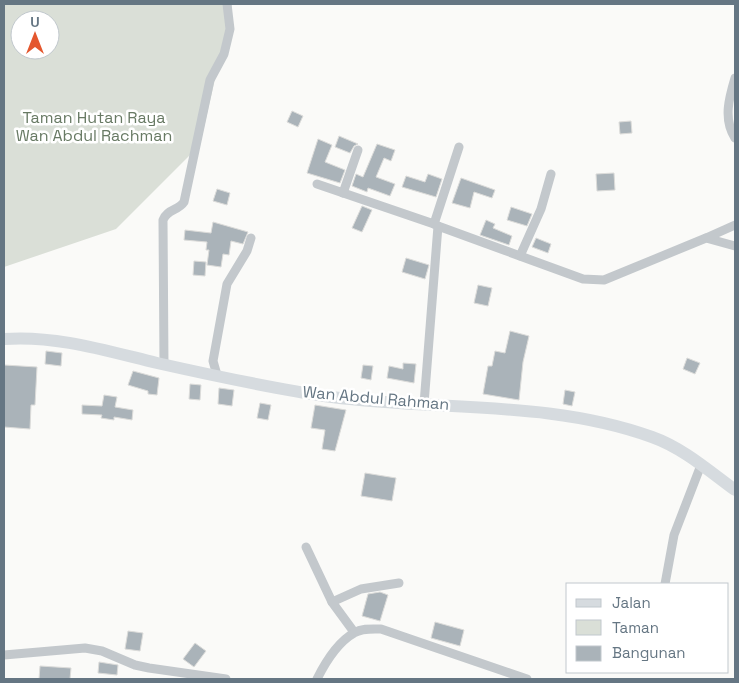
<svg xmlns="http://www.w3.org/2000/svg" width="739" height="683" font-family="'Space Grotesk',sans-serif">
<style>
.green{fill:#dadfd7;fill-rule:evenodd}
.building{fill:#aab3b9;stroke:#dcdcda}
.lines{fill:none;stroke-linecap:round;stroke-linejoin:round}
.street{stroke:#c3c8cc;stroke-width:9}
.secondary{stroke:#d6dbdf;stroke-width:12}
.labels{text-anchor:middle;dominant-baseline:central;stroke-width:5;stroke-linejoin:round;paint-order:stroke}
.park-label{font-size:16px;fill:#687a64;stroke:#fff}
.street-label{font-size:16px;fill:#657683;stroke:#fff}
</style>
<rect width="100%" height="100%" fill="#fafaf8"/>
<path class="green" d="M4 4H232L200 145 116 229 4 267ZM20 20H50V50H20Z"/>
<g class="building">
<path d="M292 111 303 116 298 127 287 122Z"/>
<path d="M631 121 632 133 620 134 619 122Z"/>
<path d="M339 136 358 144 354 146 350 153 335 147Z"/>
<path d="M318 139 332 145 325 162 345 170 340 183 307 173Z"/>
<path d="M377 144 395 150 391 161 384 158 376 177 395 184 390 196 368 188 367 192 352 186 356 174 363 177Z"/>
<path d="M614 173 615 190 597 191 596 174Z"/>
<path d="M428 174 442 179 436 197 402 187 406 176 425 182Z"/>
<path d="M461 178 495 190 492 198 474 192 470 208 452 203Z"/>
<path d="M217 189 230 193 227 205 213 201Z"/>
<path d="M362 206 372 210 362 232 352 228Z"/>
<path d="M511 207 532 214 527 226 507 220Z"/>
<path d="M486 220 495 224 493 228 512 236 509 245 480 235Z"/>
<path d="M213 222 248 232 243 244 231 241 229 255 223 254 221 267 207 265 209 250H206L207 242 184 240 185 230 211 233Z"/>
<path d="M536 238 551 244 548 253 532 247Z"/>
<path d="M406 258 429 265 425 279 402 272Z"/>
<path d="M194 261 206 262 205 276 193 275Z"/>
<path d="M478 285 492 288 488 306 474 303Z"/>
<path d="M510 331 529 336 523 362 519 400 483 394 488 366H492L495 351 505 353Z"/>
<path d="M46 351 62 353 61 366 45 364Z"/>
<path d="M687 358 700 363 695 374 683 369Z"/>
<path d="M403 363 416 364 414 383 387 378 389 366 403 369Z"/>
<path d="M4 365 37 367 35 405H31L30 429 4 427Z"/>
<path d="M363 365 373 366 371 380 361 378Z"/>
<path d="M133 371 159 378 157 395 148 394V391L128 385Z"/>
<path d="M190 384 201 385 200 400 189 399Z"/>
<path d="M219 388 234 390 232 406 218 404Z"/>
<path d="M565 390 575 392 572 406 563 404Z"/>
<path d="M104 395 117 397 115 407 133 410 132 420 114 417V420L101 418 102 415 82 414V405L102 406Z"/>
<path d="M260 403 271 405 268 420 257 418Z"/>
<path d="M315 405 346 410 335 451 322 449 325 430 311 428Z"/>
<path d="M365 473 396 478 392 501 361 496Z"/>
<path d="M380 592 388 595 380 621 362 616 368 594Z"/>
<path d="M435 622 464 630 460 646 431 638Z"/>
<path d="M128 631 143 633 140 651 125 649Z"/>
<path d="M195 643 206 651 194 667 183 659Z"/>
<path d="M99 662 118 665 117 675 98 673Z"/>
<path d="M40 666 71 668 70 679H39Z"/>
</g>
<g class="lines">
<g class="street">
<path d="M735 78C729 98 723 119 735 138"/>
<path d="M317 184 434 224"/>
<path d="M343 193 358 150"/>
<path d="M438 226 583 279 604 280 706 238 735 246"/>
<path d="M706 238 735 225"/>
<path d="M520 256 541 209 551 174"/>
<path d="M164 365 163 220C167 209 178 211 184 202L210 80 224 54 230 29 227 4"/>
<path d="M217 375 213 361 227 284 247 251 251 238"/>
<path d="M424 404 438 226 434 224 459 147"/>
<path d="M306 547 332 602 354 632"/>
<path d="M665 584 674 535 701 465"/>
<path d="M332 602 361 589 399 583"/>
<path d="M4 655 85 648 102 651 135 665 149 668 226 679"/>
<path d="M317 679C325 663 338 642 354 633 362 628 372 629 381 629L527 679"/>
</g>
<path class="secondary" d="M4 339C56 335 107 351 157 363 215 376 274 389 332 397 439 411 550 400 652 437 683 448 709 471 735 490"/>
</g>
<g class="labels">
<g class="park-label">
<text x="94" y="117">Taman Hutan Raya<tspan x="94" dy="18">Wan Abdul Rachman</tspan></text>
</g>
<g class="street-label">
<text transform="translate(376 398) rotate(5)">Wan Abdul Rahman</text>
</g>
</g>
<rect width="739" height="683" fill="none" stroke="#657683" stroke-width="10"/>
<rect x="566" y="583" width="162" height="90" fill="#ffffff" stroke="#c1c8cd"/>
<rect x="576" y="599" width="25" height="8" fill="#d6dbdf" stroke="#c1c8cd"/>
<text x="612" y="608" font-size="15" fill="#657683">Jalan</text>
<rect x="576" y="620" width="25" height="15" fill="#dadfd7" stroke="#c1c8cd"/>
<text x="612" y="633" font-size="15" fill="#657683">Taman</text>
<rect x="576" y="646" width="25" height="15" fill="#aab3b9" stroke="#c1c8cd"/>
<text x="612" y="658" font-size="15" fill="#657683">Bangunan</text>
<g transform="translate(35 35)"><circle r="24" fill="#ffffff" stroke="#c1c8cd"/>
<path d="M0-4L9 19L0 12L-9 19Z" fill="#e4572e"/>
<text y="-8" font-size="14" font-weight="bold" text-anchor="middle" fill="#657683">U</text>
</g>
</svg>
